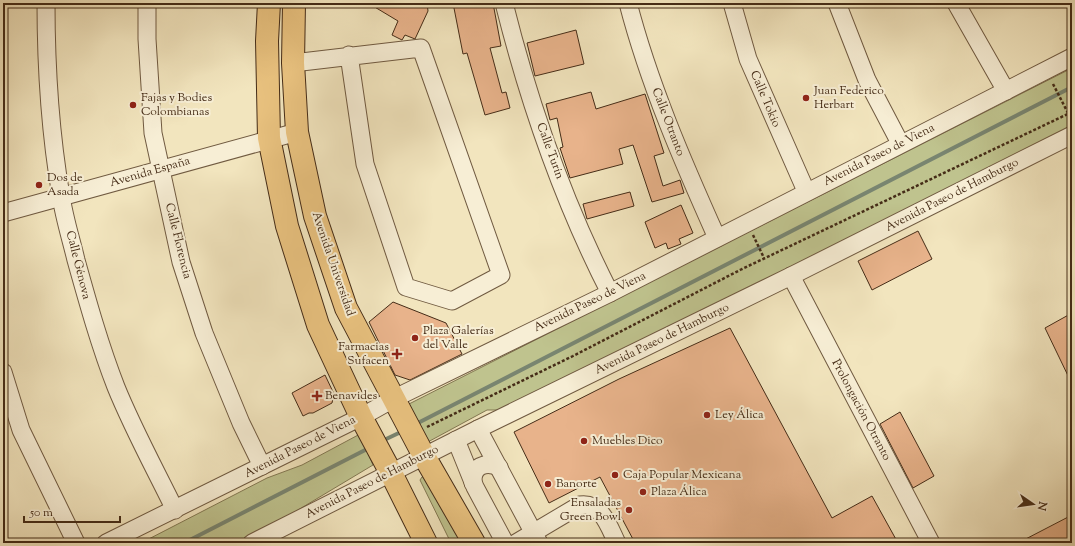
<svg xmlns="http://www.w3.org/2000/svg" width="1075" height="546" font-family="'Sorts Mill Goudy',serif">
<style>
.green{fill:#bfc38e;stroke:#827852}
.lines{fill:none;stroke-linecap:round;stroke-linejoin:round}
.stream{stroke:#798570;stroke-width:4}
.building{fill:#e8b38b;stroke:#452c17}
.minor-casing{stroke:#705a41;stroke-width:19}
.major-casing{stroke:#452c17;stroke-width:24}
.path{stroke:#452c17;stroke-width:2.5;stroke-dasharray:3 2;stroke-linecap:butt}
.minor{stroke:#f7eed5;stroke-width:17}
.major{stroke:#e9c27f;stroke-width:22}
.poi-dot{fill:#8f2418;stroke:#f7eed5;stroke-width:1.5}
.labels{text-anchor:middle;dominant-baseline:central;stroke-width:4;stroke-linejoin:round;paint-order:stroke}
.poi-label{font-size:12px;fill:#452c17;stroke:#f7eed5;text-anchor:start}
.street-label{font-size:12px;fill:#452c17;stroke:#f7eed5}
</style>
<rect width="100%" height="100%" fill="#f2e5be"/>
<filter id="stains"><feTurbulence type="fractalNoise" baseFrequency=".005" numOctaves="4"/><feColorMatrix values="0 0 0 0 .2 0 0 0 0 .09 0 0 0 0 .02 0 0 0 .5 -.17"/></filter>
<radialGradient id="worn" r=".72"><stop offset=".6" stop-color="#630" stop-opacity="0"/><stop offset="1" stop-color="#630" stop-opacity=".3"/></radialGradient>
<g class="green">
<path d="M1072 68V127L510 410H487L426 443 407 405Z"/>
<path d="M360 434 373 465 283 519 236 543H141L267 478 302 465Z"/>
<path d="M422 477H424L462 543H451L420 480Z"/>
</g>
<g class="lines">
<g class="stream">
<path d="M414 425 1072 87"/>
<path d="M382 441 403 431"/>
<path d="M184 543 371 447"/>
</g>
</g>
<g class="building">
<path d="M368 3H427L428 11 415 39 405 35 402 40 392 35 398 21Z"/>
<path d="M453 3H493L501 46 490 48 502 93 506 92 510 108 485 115 467 53 463 54Z"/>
<path d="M576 30 584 64 535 76 527 43Z"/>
<path d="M591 92 596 109 645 94 664 153 654 156 663 186 680 180 684 193 652 202 633 145 619 149 623 164 570 178 560 148 563 147 557 118 550 120 546 104Z"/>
<path d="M630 192 634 206 587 219 583 204Z"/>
<path d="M681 205 693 233 679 239 681 244 668 249 666 243 655 248 645 222Z"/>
<path d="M918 231 932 259 872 290 858 261Z"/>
<path d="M393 302 446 323 462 354 410 380 395 375 369 322Z"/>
<path d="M1072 313V384L1045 328Z"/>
<path d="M730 328 832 518 872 496 898 543H635L600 477 549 503 514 432 619 379Z"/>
<path d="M325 375 334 394 332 403 313 413H309L303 416 292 393Z"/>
<path d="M900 412 934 476 913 488 880 424Z"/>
<path d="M1072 515V543H1018Z"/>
</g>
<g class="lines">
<g class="minor-casing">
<g id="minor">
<path d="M46 3C46 67 50 132 61 196 64 217 71 239 76 260 88 303 100 346 116 387 133 429 155 469 175 510"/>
<path d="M147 3V39L153 133 181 262 204 333 241 423 262 466"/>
<path d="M504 3C529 103 563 201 610 293"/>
<path d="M628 3C649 84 683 162 717 238"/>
<path d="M732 3 748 59 806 191"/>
<path d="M837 3 867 80 900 143"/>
<path d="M956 3 1006 91"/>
<path d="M293 63 421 48 501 275 452 301 406 287 365 164 349 55"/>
<path d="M3 213 297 132"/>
<path d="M791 276 931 543"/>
<path d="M3 372 21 430 76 543"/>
<path d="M478 429 539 543"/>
<path d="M456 440 475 487 505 543"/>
<path d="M473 483C472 466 485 461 499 467"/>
<path d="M106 543 361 417 395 398 610 293 1072 57"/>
<path d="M252 543 478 429 791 276 1072 135"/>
<path d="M516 543 580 505C602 502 609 527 617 543"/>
</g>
</g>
<g class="major-casing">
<g id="major">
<path d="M269 3 267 41 269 138 287 226 318 325 361 417 391 473 426 543"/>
<path d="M294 3 293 63 297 132 315 216 346 308 424 456 474 543"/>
</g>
</g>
<g class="path">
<path d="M1053 84 1068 113"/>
<path d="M753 235 764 258"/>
<path d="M427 427 573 356 742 269 1072 112"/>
</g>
<use href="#minor" class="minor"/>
<use href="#major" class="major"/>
</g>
<g class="poi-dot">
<circle cx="806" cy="98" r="4"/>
<circle cx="133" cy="105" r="4"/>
<circle cx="39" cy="185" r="4"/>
<circle cx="415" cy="338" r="4"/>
<path d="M395 348h4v4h4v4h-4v4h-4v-4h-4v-4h4z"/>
<path d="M315 390h4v4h4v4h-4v4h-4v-4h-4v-4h4z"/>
<circle cx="707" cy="415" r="4"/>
<circle cx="584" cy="441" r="4"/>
<circle cx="615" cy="475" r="4"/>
<circle cx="548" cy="484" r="4"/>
<circle cx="643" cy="492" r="4"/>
<circle cx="629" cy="510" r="4"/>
</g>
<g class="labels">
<g class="poi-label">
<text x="814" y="91">Juan Federico<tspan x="814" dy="14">Herbart</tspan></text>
<text x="141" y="98">Fajas y Bodies<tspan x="141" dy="14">Colombianas</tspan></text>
<text x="47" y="178">Dos de<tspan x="47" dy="14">Asada</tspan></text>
<text x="423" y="331">Plaza Galerías<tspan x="423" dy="14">del Valle</tspan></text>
<text x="389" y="347" text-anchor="end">Farmacias<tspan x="389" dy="14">Sufacen</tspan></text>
<text x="325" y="396">Benavides</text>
<text x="715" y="415">Ley Álica</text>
<text x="592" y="441">Muebles Dico</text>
<text x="623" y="475">Caja Popular Mexicana</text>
<text x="556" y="484">Banorte</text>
<text x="651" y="492">Plaza Álica</text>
<text x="621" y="503" text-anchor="end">Ensaladas<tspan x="621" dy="14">Green Bowl</tspan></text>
</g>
<g class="street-label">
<text transform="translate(765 99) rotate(67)">Calle Tokio</text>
<text transform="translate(668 122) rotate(69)">Calle Otranto</text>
<text transform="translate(550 151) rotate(70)">Calle Turín</text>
<text transform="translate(879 155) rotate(-27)">Avenida Paseo de Viena</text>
<text transform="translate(150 172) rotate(-16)">Avenida España</text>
<text transform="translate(952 195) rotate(-27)">Avenida Paseo de Hamburgo</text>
<text transform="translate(178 241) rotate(76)">Calle Florencia</text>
<text transform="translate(333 264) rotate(71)">Avenida Universidad</text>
<text transform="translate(78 265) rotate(76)">Calle Génova</text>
<text transform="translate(590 302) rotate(-26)">Avenida Paseo de Viena</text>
<text transform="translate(662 339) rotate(-26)">Avenida Paseo de Hamburgo</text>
<text transform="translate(861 410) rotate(62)">Prolongación Otranto</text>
<text transform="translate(300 447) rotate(-27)">Avenida Paseo de Viena</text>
<text transform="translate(372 482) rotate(-27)">Avenida Paseo de Hamburgo</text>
</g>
</g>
<rect width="1075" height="546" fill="none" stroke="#f2e5be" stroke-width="16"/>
<rect x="4" y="4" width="1067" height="538" fill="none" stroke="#452c17" stroke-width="2"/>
<rect x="8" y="8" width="1059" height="530" fill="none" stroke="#452c17"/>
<g transform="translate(1033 504) rotate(103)" stroke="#f7eed5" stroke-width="3" paint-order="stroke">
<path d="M0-3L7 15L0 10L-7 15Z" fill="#452c17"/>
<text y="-6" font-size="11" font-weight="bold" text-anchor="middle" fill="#452c17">N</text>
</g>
<path d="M24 516v6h96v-6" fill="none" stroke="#452c17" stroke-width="2"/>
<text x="30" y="516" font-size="12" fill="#452c17" stroke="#f7eed5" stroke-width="3" paint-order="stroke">50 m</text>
<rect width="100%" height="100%" filter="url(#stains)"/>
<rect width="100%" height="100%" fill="url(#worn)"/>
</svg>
